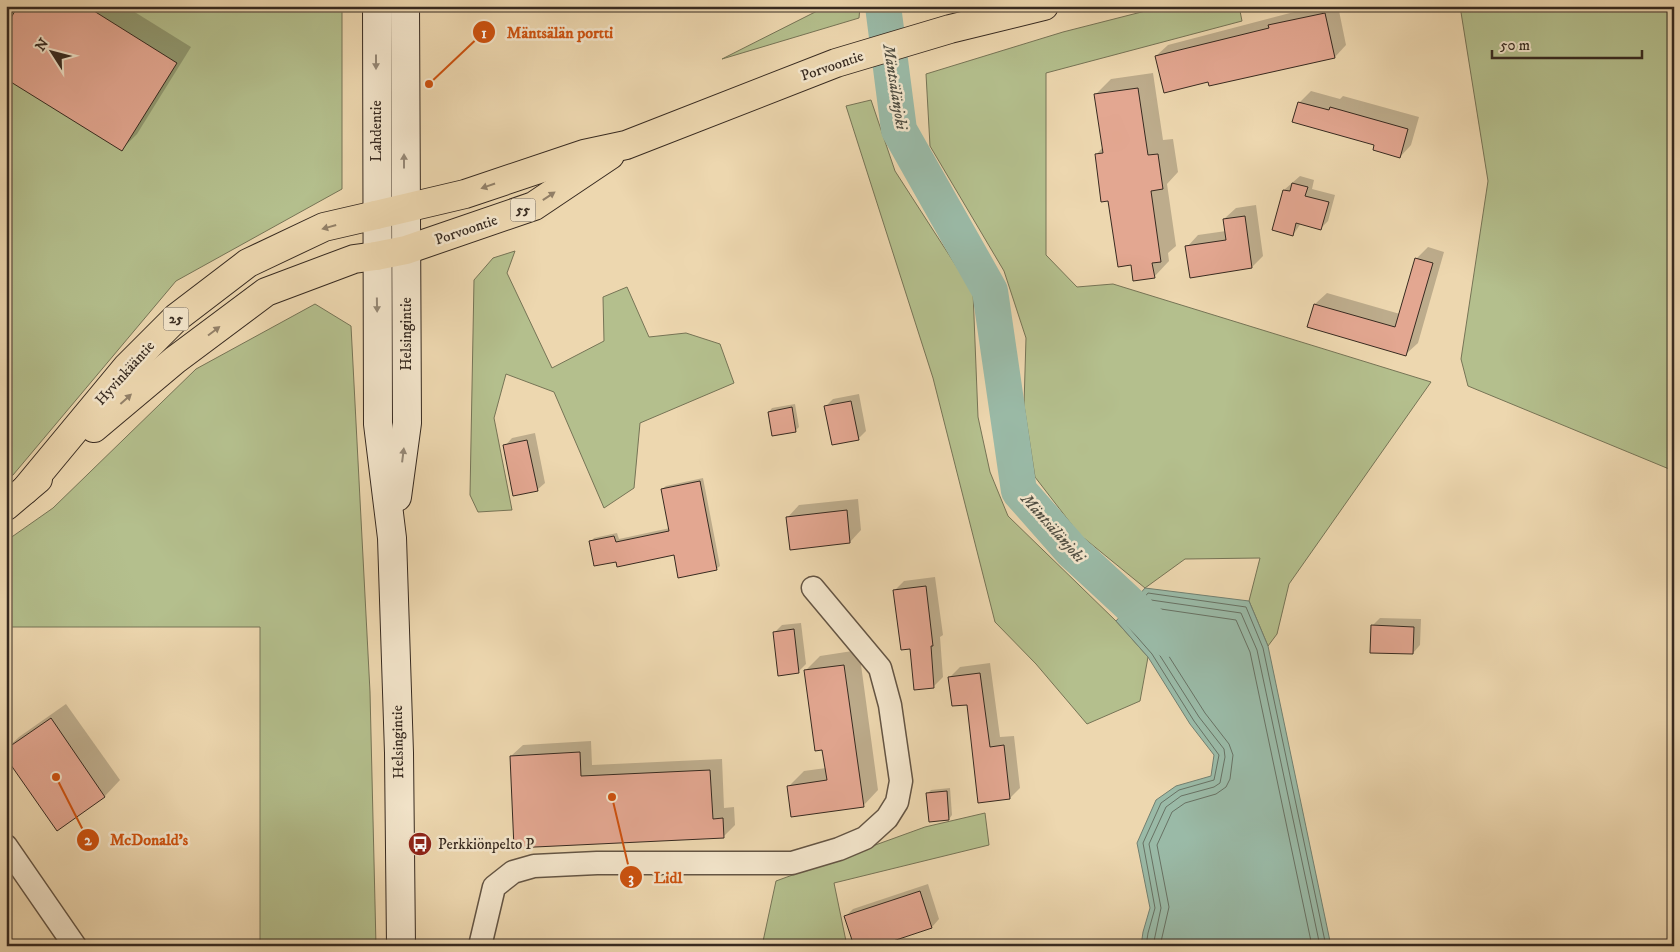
<svg xmlns="http://www.w3.org/2000/svg" width="1680" height="952" font-family="'IM FELL DW Pica',serif">
<style>
.green{fill:#b4bf8d;stroke:#767456}
.water{fill:#9abaa7;stroke:#728071}
.shadow{fill:#0003}
.lines{fill:none;stroke-linecap:round;stroke-linejoin:round}
.shore{stroke:#687264;stroke-width:1}
.river{stroke:#9abaa7;stroke-width:36}
.building{fill:#e3a791;stroke:#372a20}
.street-casing{stroke:#645544;stroke-width:25}
.secondary-casing{stroke:#372a20;stroke-width:30}
.primary-casing{stroke:#372a20;stroke-width:30}
.highway-casing{stroke:#372a20;stroke-width:30}
.street{stroke:#f3e5cb;stroke-width:22}
.secondary{stroke:#f3e5cb;stroke-width:28}
.primary{stroke:#edd7af;stroke-width:28}
.highway{stroke:#edd7af;stroke-width:28}
.oneway{fill:#958876}
.oneway2{fill:#928068}
.labels{text-anchor:middle;dominant-baseline:central;stroke-width:5;stroke-linejoin:round;paint-order:stroke}
.shield{fill:#f3e5cb;stroke:#6f6253;stroke-width:1}
.shield-label{font-size:14px;font-weight:bold;fill:#372a20}
.street-label{font-size:15px;fill:#372a20;stroke:#f3e5cb}
.poi-label{font-size:15px;fill:#372a20;stroke:#f3e5cb;text-anchor:start}
.water-label{font-size:16px;font-style:italic;fill:#504e42;stroke:#f3e5cb}
.leader{fill:none;stroke:#cd520f;stroke-width:2}
.callout-dot{fill:#cd520f;stroke:#f3e5cb;stroke-width:2}
.mark-label{font-size:15px;text-anchor:middle;font-weight:bold;fill:#fff}
.callout-label{font-size:16px;text-anchor:middle;font-weight:bold;fill:#cd520f;stroke:#f3e5cb;stroke-width:5;stroke-linejoin:round;paint-order:stroke}
</style>
<rect width="100%" height="100%" fill="#edd7af"/>
<filter id="stains"><feTurbulence type="fractalNoise" baseFrequency=".004" numOctaves="4"/><feColorMatrix values="0 0 0 0 .2 0 0 0 0 .09 0 0 0 0 .02 0 0 0 .5 -.17"/></filter>
<radialGradient id="worn" r=".72"><stop offset=".6" stop-color="#630" stop-opacity="0"/><stop offset="1" stop-color="#630" stop-opacity=".3"/></radialGradient>
<g class="green">
<path d="M6 6H342V189L176 281 13 475 6 479Z"/>
<path d="M827 6H860L859 18 722 59Z"/>
<path d="M1165 6H1239L1242 21 1046 73V255L1077 287 1113 284 1431 382 1289 584 1277 634 1268 646 1249 601 1260 558 1185 559 1145 588 1079 534 1035 477 1024 405 1026 338 1004 271 930 146 926 74 1063 32Z"/>
<path d="M1460 6H1674V471L1468 386 1461 359 1488 181Z"/>
<path d="M871 100 895 171 973 292 978 417 990 472 1008 516 1116 621 1148 657 1140 701 1087 724 1036 664 995 622 933 378 846 106Z"/>
<path d="M515 251 507 273 552 368 604 341 603 297 627 287 649 337 686 333 720 344 734 383 640 423 634 488 604 508 554 392 506 374 494 418 512 510 478 512 470 495 474 280 493 258Z"/>
<path d="M315 304 351 326 370 692 376 946H260V627H6V541L53 508 196 369Z"/>
<path d="M985 813 989 845 834 883 847 946H762L776 881 925 827Z"/>
</g>
<path class="water" d="M1145 588 1249 601 1268 646 1331 946H1141L1143 932 1150 908 1137 843 1156 800 1176 786 1211 776 1214 755 1190 724 1148 657 1116 621Z"/>
<g class="shadow">
<path d="M20 6H125L191 47 137 134 122 149Z"/>
<path d="M1317 6H1338L1346 45 1335 57 1209 80 1156 56 1168 45Z"/>
<path d="M1153 73 1163 140 1173 139 1178 172 1167 184 1176 246 1168 253 1169 261 1154 277 1132 264 1096 155 1103 147 1096 94 1111 79Z"/>
<path d="M1311 91 1340 99 1343 96 1419 117 1411 145 1400 157 1299 103Z"/>
<path d="M1300 176 1314 180 1312 189 1335 195 1328 221 1321 228 1301 223 1293 235 1284 190Z"/>
<path d="M1256 205 1263 256 1252 267 1187 247 1198 235 1226 231 1224 219 1236 208Z"/>
<path d="M1428 247 1444 252 1418 343 1406 354 1315 304 1327 293 1400 314 1416 259Z"/>
<path d="M859 394 866 431 858 439 826 406 833 399Z"/>
<path d="M795 404 799 427 796 430 769 412 772 408Z"/>
<path d="M535 433 545 483 537 490 505 446 512 438Z"/>
<path d="M703 478 720 566 716 569 675 554 617 560 591 542 594 538 617 533 619 539 670 528 662 489 666 486Z"/>
<path d="M858 499 861 530 850 542 788 517 799 505Z"/>
<path d="M935 577 943 635 940 637 943 677 934 686 894 591 904 581Z"/>
<path d="M1380 618 1421 619 1420 645 1413 653 1372 626Z"/>
<path d="M801 623 806 664 798 672 774 633 782 625Z"/>
<path d="M859 650 878 790 863 806 789 786 804 771 826 768 805 671 820 656Z"/>
<path d="M990 663 1000 737 1014 736 1020 788 1010 798 968 704 950 677 960 667Z"/>
<path d="M66 704 120 780 105 796 58 829 6 749 19 737Z"/>
<path d="M591 741 592 765 722 759 724 808 734 807 735 825 723 837 511 756 523 745Z"/>
<path d="M950 788 952 815 949 819 927 794 931 790Z"/>
<path d="M928 884 939 919 932 927 874 946 845 917 853 909Z"/>
</g>
<g class="lines">
<g class="shore">
<path d="M1146 946 1148 933 1155 908 1143 843 1161 803 1179 790 1214 780 1219 755 1194 721 1152 654 1124 622 1148 593 1246 607 1263 648 1326 946"/>
<path d="M1153 946 1161 908 1149 844 1166 807 1181 796 1214 787 1220 783 1225 757 1224 749 1199 717 1157 651 1132 622 1151 600 1241 613 1257 650 1320 946"/>
<path d="M1160 946 1169 907 1157 845 1172 812 1185 803 1216 794 1226 787 1230 779 1233 755 1229 744 1205 713 1163 647 1142 623 1154 608 1236 620 1250 652 1312 946"/>
</g>
<path class="river" d="M883 6 899 130 990 291 1019 491 1072 551 1167 639"/>
</g>
<g class="building">
<path d="M18 6H86L177 63 122 151 6 79V26Z"/>
<path d="M1325 13 1335 58 1209 86 1208 82 1164 93 1155 56 1269 28 1268 25Z"/>
<path d="M1138 88 1148 155 1158 154 1163 189 1151 191 1161 262 1152 263 1155 278 1133 281 1131 265 1118 267 1108 201 1101 202 1095 154 1103 153 1094 94Z"/>
<path d="M1298 102 1329 110 1330 107 1408 129 1400 158 1373 150 1374 145 1292 122Z"/>
<path d="M1292 183 1308 187 1305 196 1329 202 1321 230 1296 223 1293 236 1272 230 1283 190 1290 191Z"/>
<path d="M1245 216 1252 268 1190 278 1185 246 1226 240 1223 219Z"/>
<path d="M1415 258 1433 263 1406 356 1307 327 1314 304 1395 327Z"/>
<path d="M851 401 859 440 832 445 824 406Z"/>
<path d="M792 407 796 432 772 436 768 412Z"/>
<path d="M527 440 538 491 513 496 503 445Z"/>
<path d="M700 481 717 570 678 578 674 555 617 567 616 562 594 566 589 541 614 536 616 542 669 531 661 489Z"/>
<path d="M847 510 850 543 790 550 786 517Z"/>
<path d="M926 586 933 646H931L934 688 914 690 910 649 901 650 893 590Z"/>
<path d="M1371 625 1414 627 1413 654 1370 653Z"/>
<path d="M794 629 799 673 778 676 773 632Z"/>
<path d="M844 665 864 807 791 817 787 786 827 780 822 750 815 751 804 670Z"/>
<path d="M980 673 990 747 1004 745 1010 799 978 803 967 705 952 706 948 677Z"/>
<path d="M51 718 105 797 57 831 6 758V749Z"/>
<path d="M580 752 581 776 710 770 713 819 723 818 724 838 514 848 510 756Z"/>
<path d="M947 791 949 820 929 822 926 793Z"/>
<path d="M920 891 932 928 878 946H854L844 916Z"/>
</g>
<g class="lines">
<g class="street-casing">
<g id="street">
<path d="M6 846 75 946"/>
<path d="M480 946 494 887 513 872 534 866 597 863H792L839 849 865 838 887 818 897 802 901 781 890 705 880 668 813 588"/>
</g>
</g>
<g class="secondary-casing">
<g id="secondary">
<path d="M377 6 378 424 392 538 399 753 401 946"/>
<path d="M397 497 407 423 405 6"/>
</g>
</g>
<g class="primary-casing">
<g id="primary">
<path d="M376 215 465 194 584 154 626 145 836 63 950 29 1044 6"/>
<path d="M376 256 406 250 534 206 610 155"/>
</g>
</g>
<g class="highway-casing">
<g id="highway">
<path d="M94 428 175 360 266 292 354 259 376 256"/>
<path d="M25 490 127 367 176 318 248 263 324 227 376 215"/>
<path d="M6 506 38 479"/>
</g>
</g>
<use href="#street" class="street"/>
<use href="#secondary" class="secondary"/>
<use href="#primary" class="primary"/>
<use href="#highway" class="highway"/>
</g>
<defs><path id="oneway-solid" d="M-6-.8H1V-3.2L6.5 0L1 3.2V.8H-6Z" transform="scale(1.25)"/></defs>
<g class="oneway">
<use href="#oneway-solid" transform="translate(376 62) rotate(90)"/>
<use href="#oneway-solid" transform="translate(404 161) rotate(-90)"/>
<use href="#oneway-solid" transform="translate(377 305) rotate(89)"/>
<use href="#oneway-solid" transform="translate(403 455) rotate(-83)"/>
</g>
<g class="oneway2">
<use href="#oneway-solid" transform="translate(488 186) rotate(161)"/>
<use href="#oneway-solid" transform="translate(549 196) rotate(-34)"/>
<use href="#oneway-solid" transform="translate(329 227) rotate(164)"/>
<use href="#oneway-solid" transform="translate(214 331) rotate(-37)"/>
<use href="#oneway-solid" transform="translate(126 399) rotate(-42)"/>
</g>
<defs>
<g id="bus-disc" transform="scale(1.25)"><circle r="9.5" fill="#8f2418" stroke="#f3e5cb"/><path d="M-5-6H5V4H4V6H2V4H-2V6H-4V4H-5ZM-3.5-4V0h7V-4ZM-3.5 1.2v1.5H-2V1.2ZM2 1.2v1.5H3.5V1.2Z" fill="#fff"/></g>
</defs>
<g fill-rule="evenodd">
<use href="#bus-disc" x="420" y="844"/>
</g>
<g class="labels">
<g class="shield">
<rect x="510.5" y="198.5" width="25" height="23" rx="4"/>
<rect x="163.5" y="307.5" width="25" height="23" rx="4"/>
</g>
<g class="shield-label">
<text x="523" y="210">55</text>
<text x="176" y="319">25</text>
</g>
<g class="street-label">
<text transform="translate(832 66) rotate(-19)">Porvoontie</text>
<text transform="translate(376 131) rotate(-90)">Lahdentie</text>
<text transform="translate(466 230) rotate(-19)">Porvoontie</text>
<text transform="translate(406 334) rotate(-90)">Helsingintie</text>
<text transform="translate(125 373) rotate(-48)">Hyvinkääntie</text>
<text transform="translate(398 742) rotate(-91)">Helsingintie</text>
</g>
<g class="poi-label">
<text x="438" y="844">Perkkiönpelto P</text>
</g>
<g class="water-label">
<text transform="translate(895 87) rotate(81)">Mäntsälänjoki</text>
<text transform="translate(1053 528) rotate(48)">Mäntsälänjoki</text>
</g>
</g>
<path class="leader" d="M429 84L484 32M56 777L88 840M612 797L631 877"/>
<g class="callout-dot">
<circle cx="429" cy="84" r="5"/>
<circle cx="56" cy="777" r="5"/>
<circle cx="612" cy="797" r="5"/>
<circle cx="484" cy="32" r="12"/>
<circle cx="88" cy="840" r="12"/>
<circle cx="631" cy="877" r="12"/>
</g>
<g class="mark-label">
<text x="484" y="38">1</text>
<text x="88" y="845">2</text>
<text x="631" y="883">3</text>
</g>
<g class="callout-label">
<text x="560" y="38">Mäntsälän portti</text>
<text x="149" y="845">McDonald's</text>
<text x="668" y="883">Lidl</text>
</g>
<rect width="1680" height="952" fill="none" stroke="#edd7af" stroke-width="25"/>
<rect x="8" y="8" width="1665" height="937" fill="none" stroke="#372a20" stroke-width="2.5"/>
<rect x="12" y="12" width="1655" height="927" fill="none" stroke="#372a20"/>
<g transform="translate(52 52) rotate(306)" stroke="#f3e5cb" stroke-width="4" paint-order="stroke">
<path d="M0-4L9 19L0 12L-9 19Z" fill="#372a20"/>
<text y="-8" font-size="14" font-weight="bold" text-anchor="middle" fill="#372a20">N</text>
</g>
<path d="M1492 50v8h150v-8" fill="none" stroke="#372a20" stroke-width="2.5"/>
<text x="1500" y="50" font-size="15" fill="#372a20" stroke="#f3e5cb" stroke-width="4" paint-order="stroke">50 m</text>
<rect width="100%" height="100%" filter="url(#stains)"/>
<rect width="100%" height="100%" fill="url(#worn)"/>
</svg>
